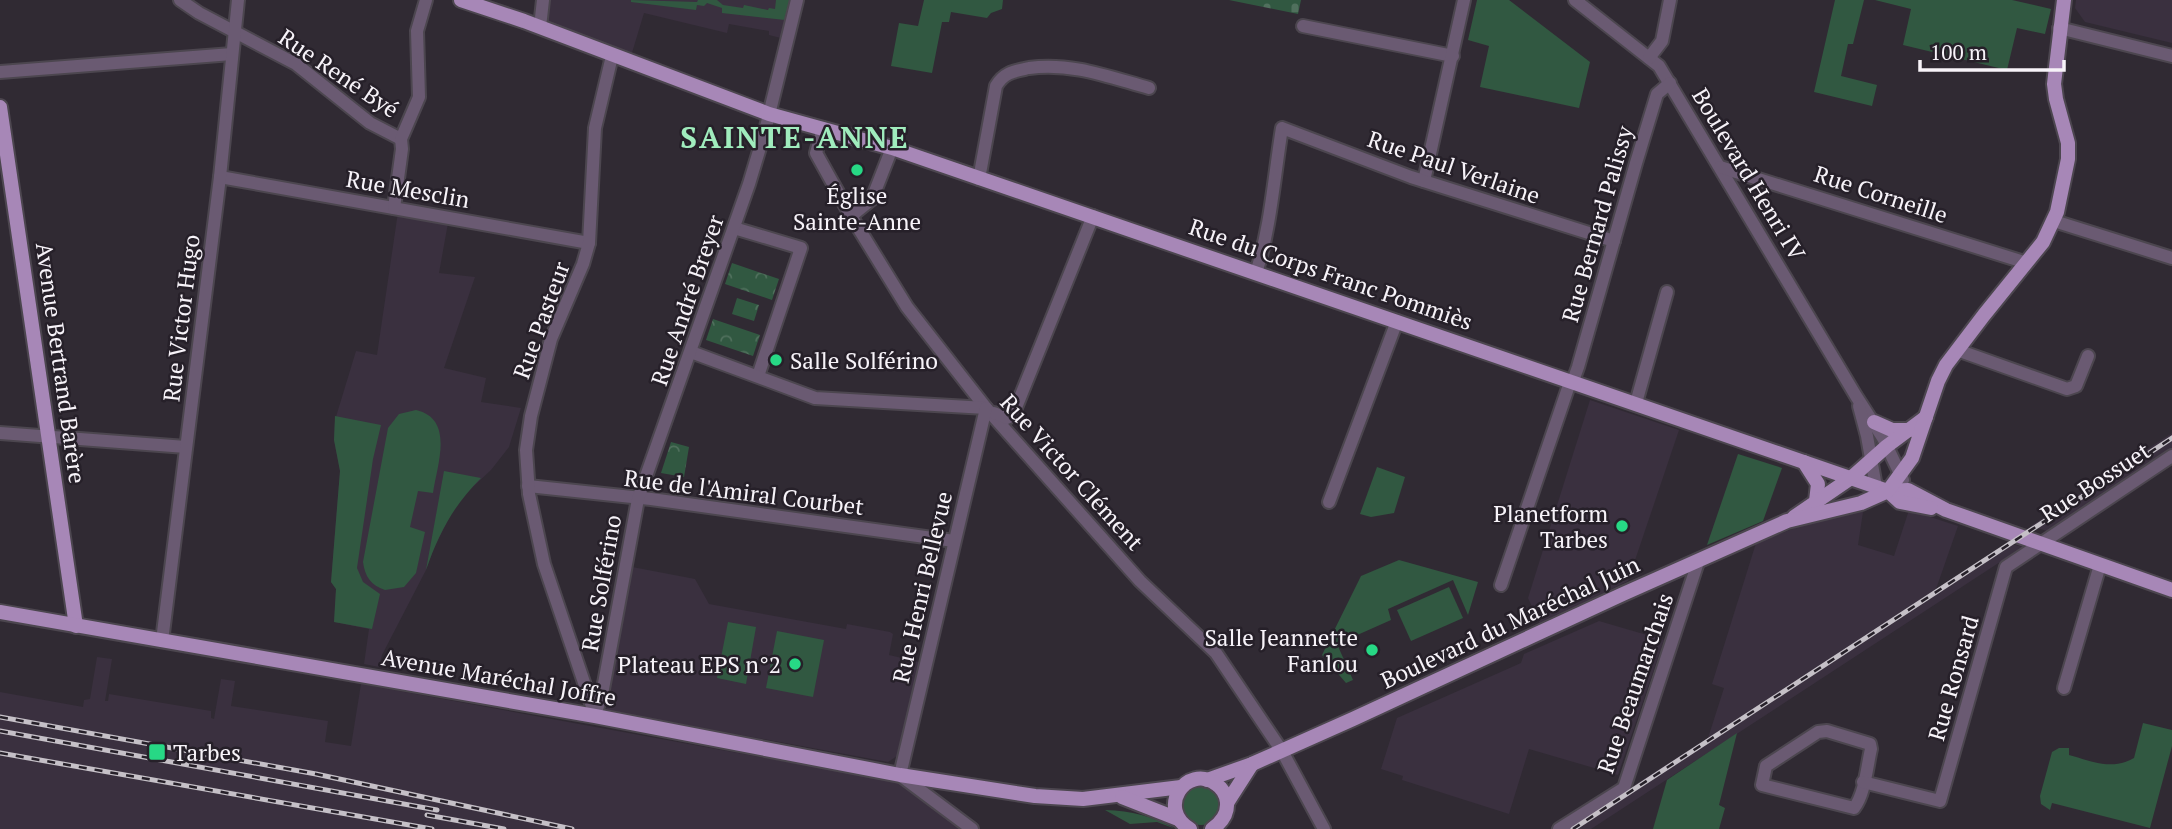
<svg xmlns="http://www.w3.org/2000/svg" width="2172" height="829" font-family="'PT Serif',serif">
<style>
.built{fill:#3a303f}
.green{fill:#315841}
.cemetery{fill:url(#cemetery-stones)}
.park{fill:url(#park-crowns)}
.lines{fill:none;stroke-linecap:round;stroke-linejoin:round}
.minor-casing{stroke:#4c464f;stroke-width:16}
.major-casing{stroke:#4c464f;stroke-width:18}
.minor{stroke:#6a5a72;stroke-width:12}
.major{stroke:#a787b7;stroke-width:14}
.rail-casing{stroke:#c5c0c7;stroke-width:5}
.rail{stroke:#262029;stroke-width:2.5;stroke-dasharray:8;stroke-linecap:butt}
.poi-dot{fill:#27d885;stroke:#262029;stroke-width:2.5}
.labels{text-anchor:middle;dominant-baseline:central;stroke-width:5;stroke-linejoin:round;paint-order:stroke}
.street-label{font-size:23px;fill:#f7f3f9;stroke:#262029}
.poi-label{font-size:23px;fill:#f7f3f9;stroke:#262029;text-anchor:end}
.district-label{font-size:30px;font-weight:bold;letter-spacing:2px;fill:#a0ecbd;stroke:#262029}
</style>
<defs>
<pattern id="cemetery-stones" width="16" height="16" patternUnits="userSpaceOnUse" patternTransform="scale(1.75)"><rect width="16" height="16" fill="#315841"/><path d="M2 7V4a2 2 0 0 1 4 0v3zM10 15v-3a2 2 0 0 1 4 0v3z" fill="#50705d"/></pattern>
<pattern id="park-crowns" width="20" height="18" patternUnits="userSpaceOnUse" patternTransform="scale(1.75)"><rect width="20" height="18" fill="#315841"/><path d="M2 6a3 3 0 1 1 6 0M12 15a3 3 0 1 1 6 0" fill="none" stroke="#50705d"/></pattern>
</defs>
<rect width="100%" height="100%" fill="#302a33"/>
<g class="built">
<path d="M550 0H790L781 38 769 35V31L729 24 727 33 644 13 631 56 550 24 547 19Z"/>
<path d="M2076 0H2172V43L2085 22 2075 8Z"/>
<path d="M398 212 448 223 439 273 475 277 444 368 486 378 481 402 521 408 509 447 491 470 461 498 451 514 434 548 426 570 382 655 379 667 364 664 369 629 334 622 336 589 331 582 340 471 334 440 335 420 356 351 377 355Z"/>
<path d="M1590 400 1679 430 1628 581 1540 624 1528 598Z"/>
<path d="M2172 433V450L2047 531 2031 526Z"/>
<path d="M1909 510 1958 526 1936 589 2007 543 2023 547 1591 829H1566L1708 738 1724 688 1712 684 1756 543 1818 519 1842 512H1863L1858 545 1894 556Z"/>
<path d="M632 567 695 579 709 604 846 629 847 624 890 632 893 634 889 655 919 662 897 756 888 762 606 710Z"/>
<path d="M1599 621 1664 640 1618 775 1529 749 1509 814 1402 780 1403 776 1381 769 1397 718 1521 663 1524 654Z"/>
<path d="M97 657 112 659 105 701H108L109 694 211 711V718L214 719 221 679 235 681 231 706 328 721 325 742 351 746 361 684 897 782 960 829H0V692L83 707 84 700 90 699Z"/>
</g>
<g class="green">
<path d="M631 0 697 2 698 0H717L723 5 743 8 744 5 768 10 769 8 775 9 776 0H790L785 20 722 13V8L707 3 704 6 697 5 696 10 631 2Z"/>
<path d="M924 0H1003L1002 9 991 13 987 18 951 12 949 22H942L932 73 891 66 899 23 918 26Z"/>
<path d="M1477 0H1509L1590 62 1579 108 1480 87 1489 46 1468 40Z"/>
<path d="M1835 0H1864L1853 44H1848L1841 76 1877 85 1872 106 1814 92Z"/>
<path d="M1875 0H2012L2051 9 2045 34 2017 28 2007 70 1903 45 1911 9Z"/>
<path d="M416 410C455 419 437 465 433 493L418 491 410 527 425 532 416 573 404 587 385 590C371 585 365 577 363 562L388 428 399 414Z"/>
<path d="M335 416 381 425 373 459 357 568 363 582 380 594 372 629 334 622 336 589 331 582 340 471 334 440Z"/>
<path d="M1738 454 1782 468 1763 521 1707 545Z"/>
<path d="M1377 467 1405 477 1394 513 1371 517 1360 514Z"/>
<path d="M444 471 481 478C453 506 439 533 426 570Z"/>
<path d="M1399 560 1478 582 1468 615 1453 580 1388 609 1391 620 1337 644 1353 680 1346 683 1322 655 1361 576Z"/>
<path d="M1449 587 1463 618 1411 641 1397 610Z"/>
<path d="M728 622 756 627 746 684 717 678Z"/>
<path d="M777 631 824 640 813 697 766 688Z"/>
<path d="M2143 723 2172 730V746L2150 828 2052 803 2050 810 2041 804 2040 796 2052 752 2059 748H2069V755C2091 761 2112 771 2134 758Z"/>
<path d="M1737 733 1719 805 1725 808 1719 829H1653L1667 780Z"/>
<circle cx="1201" cy="805" r="20"/>
<path d="M1105 810C1132 811 1152 816 1176 829L1157 822 1130 824Z"/>
</g>
<path class="cemetery" d="M1229 0H1301L1298 14Z"/>
<g class="park">
<path d="M732 263 779 279 772 300 725 284Z"/>
<path d="M737 298 759 305 754 321 732 314Z"/>
<path d="M713 319 760 335 753 356 706 340Z"/>
<path d="M671 442 689 447 684 477 661 473Z"/>
</g>
<g class="lines">
<g class="minor-casing">
<g id="minor">
<path d="M180 0 199 13 296 64 370 123 401 139"/>
<path d="M1575 0 1659 66 1856 396 1883 438 1903 480"/>
<path d="M1303 26 1453 56"/>
<path d="M540 27 543 0"/>
<path d="M2059 28 2172 56"/>
<path d="M1649 58 1662 41 1670 0"/>
<path d="M0 72 232 54"/>
<path d="M823 128 816 153 851 216 907 307 986 408 1140 581 1216 653 1282 751 1324 829"/>
<path d="M1720 167 2027 263"/>
<path d="M220 177 589 243"/>
<path d="M979 179 996 86C1004 72 1015 71 1029 68 1071 62 1109 77 1149 88"/>
<path d="M1424 181 1464 0"/>
<path d="M394 208 402 149 401 139 419 97 417 31 426 0"/>
<path d="M851 216 872 199 892 148"/>
<path d="M2054 221 2172 258"/>
<path d="M734 228 801 248 758 376"/>
<path d="M1256 273C1271 226 1274 177 1282 128L1411 177 1614 241"/>
<path d="M1957 350 2067 389 2076 386 2088 356"/>
<path d="M691 352 815 398 986 408"/>
<path d="M1636 403 1667 292"/>
<path d="M1859 406 1867 436 1876 487"/>
<path d="M994 413 1007 418 1013 415 1093 216"/>
<path d="M0 433 186 447"/>
<path d="M528 486 651 499 954 541"/>
<path d="M1329 502 1397 321"/>
<path d="M1501 585 1568 388 1573 381 1578 367 1636 163 1657 94 1670 83"/>
<path d="M162 641 220 177 238 0"/>
<path d="M2064 688 2100 565"/>
<path d="M595 715 544 564 529 494 526 450 531 416 551 339 583 264 589 243 595 128 612 56"/>
<path d="M595 716 603 689 638 499 749 184 765 131 797 0"/>
<path d="M1827 731 1870 744 1871 749C1867 766 1865 794 1854 808L1762 785 1766 766 1818 732Z"/>
<path d="M1863 782 1940 801 2006 567 2172 456"/>
<path d="M972 829 900 775 986 408"/>
<path d="M1559 829 1624 788 1698 562"/>
</g>
</g>
<g class="major-casing">
<g id="major">
<path d="M461 0 524 21 769 114 892 148 1888 491 1908 490 1946 510 2172 590"/>
<path d="M0 107 76 626"/>
<path d="M1874 422 1892 430H1910"/>
<path d="M1804 462 1818 484 1816 501"/>
<path d="M1888 491 1900 502 1931 508"/>
<path d="M1794 517 1851 478 1887 446 1926 417"/>
<path d="M0 612 595 716 900 775 1035 796 1083 799 1181 787"/>
<path d="M1207 780 1252 764 1353 719 1623 594 1787 521 1861 503 1888 491 1912 458 1938 381 1946 365 1984 315 2043 242 2057 212 2068 159V143L2056 99 2054 84 2064 0"/>
<path d="M1122 797 1178 819"/>
<path d="M1227 803 1252 764"/>
<path d="M1190 829C1156 809 1186 763 1216 784 1222 788 1226 795 1227 802 1228 814 1221 823 1212 829"/>
</g>
</g>
<use href="#minor" class="minor"/>
<use href="#major" class="major"/>
<g class="rail-casing">
<g id="rail">
<path d="M0 717 316 774 572 829"/>
<path d="M0 731 437 810"/>
<path d="M0 753 432 829"/>
<path d="M427 815 504 829"/>
<path d="M1573 829 2172 438"/>
</g>
</g>
<use href="#rail" class="rail"/>
</g>
<g class="poi-dot">
<circle cx="857" cy="170" r="7"/>
<circle cx="776" cy="360" r="7"/>
<circle cx="1622" cy="526" r="7"/>
<circle cx="1372" cy="650" r="7"/>
<circle cx="795" cy="664" r="7"/>
<rect x="148" y="743" width="18" height="18" rx="3.5"/>
</g>
<g class="labels">
<g class="street-label">
<text transform="translate(339 73) rotate(34)">Rue René Byé</text>
<text transform="translate(1454 167) rotate(19)">Rue Paul Verlaine</text>
<text transform="translate(1749 174) rotate(59)">Boulevard Henri IV</text>
<text transform="translate(408 189) rotate(10)">Rue Mesclin</text>
<text transform="translate(1881 194) rotate(18)">Rue Corneille</text>
<text transform="translate(1597 224) rotate(-74)">Rue Bernard Palissy</text>
<text transform="translate(1331 274) rotate(19)">Rue du Corps Franc Pommiès</text>
<text transform="translate(687 300) rotate(-71)">Rue André Breyer</text>
<text transform="translate(181 318) rotate(-83)">Rue Victor Hugo</text>
<text transform="translate(541 320) rotate(-70)">Rue Pasteur</text>
<text transform="translate(61 363) rotate(82)">Avenue Bertrand Barère</text>
<text transform="translate(1072 472) rotate(48)">Rue Victor Clément</text>
<text transform="translate(2095 482) rotate(-33)">Rue Bossuet</text>
<text transform="translate(744 492) rotate(7)">Rue de l'Amiral Courbet</text>
<text transform="translate(601 583) rotate(-80)">Rue Solférino</text>
<text transform="translate(922 587) rotate(-77)">Rue Henri Bellevue</text>
<text transform="translate(1510 622) rotate(-25)">Boulevard du Maréchal Juin</text>
<text transform="translate(499 677) rotate(10)">Avenue Maréchal Joffre</text>
<text transform="translate(1953 678) rotate(-74)">Rue Ronsard</text>
<text transform="translate(1635 683) rotate(-71)">Rue Beaumarchais</text>
</g>
<g class="poi-label">
<text x="857" y="195" text-anchor="middle">Église<tspan x="857" dy="26">Sainte-Anne</tspan></text>
<text x="790" y="360" text-anchor="start">Salle Solférino</text>
<text x="1608" y="513">Planetform<tspan x="1608" dy="26">Tarbes</tspan></text>
<text x="1358" y="637">Salle Jeannette<tspan x="1358" dy="26">Fanlou</tspan></text>
<text x="781" y="664">Plateau EPS n°2</text>
<text x="173" y="752" text-anchor="start">Tarbes</text>
</g>
<g class="district-label">
<text x="795" y="137">SAINTE-ANNE</text>
</g>
</g>
<path d="M1920 60v10h144v-10" fill="none" stroke="#f7f3f9" stroke-width="3.5"/>
<text x="1930" y="60" font-size="21" fill="#f7f3f9" stroke="#262029" stroke-width="5" paint-order="stroke">100 m</text>
</svg>
